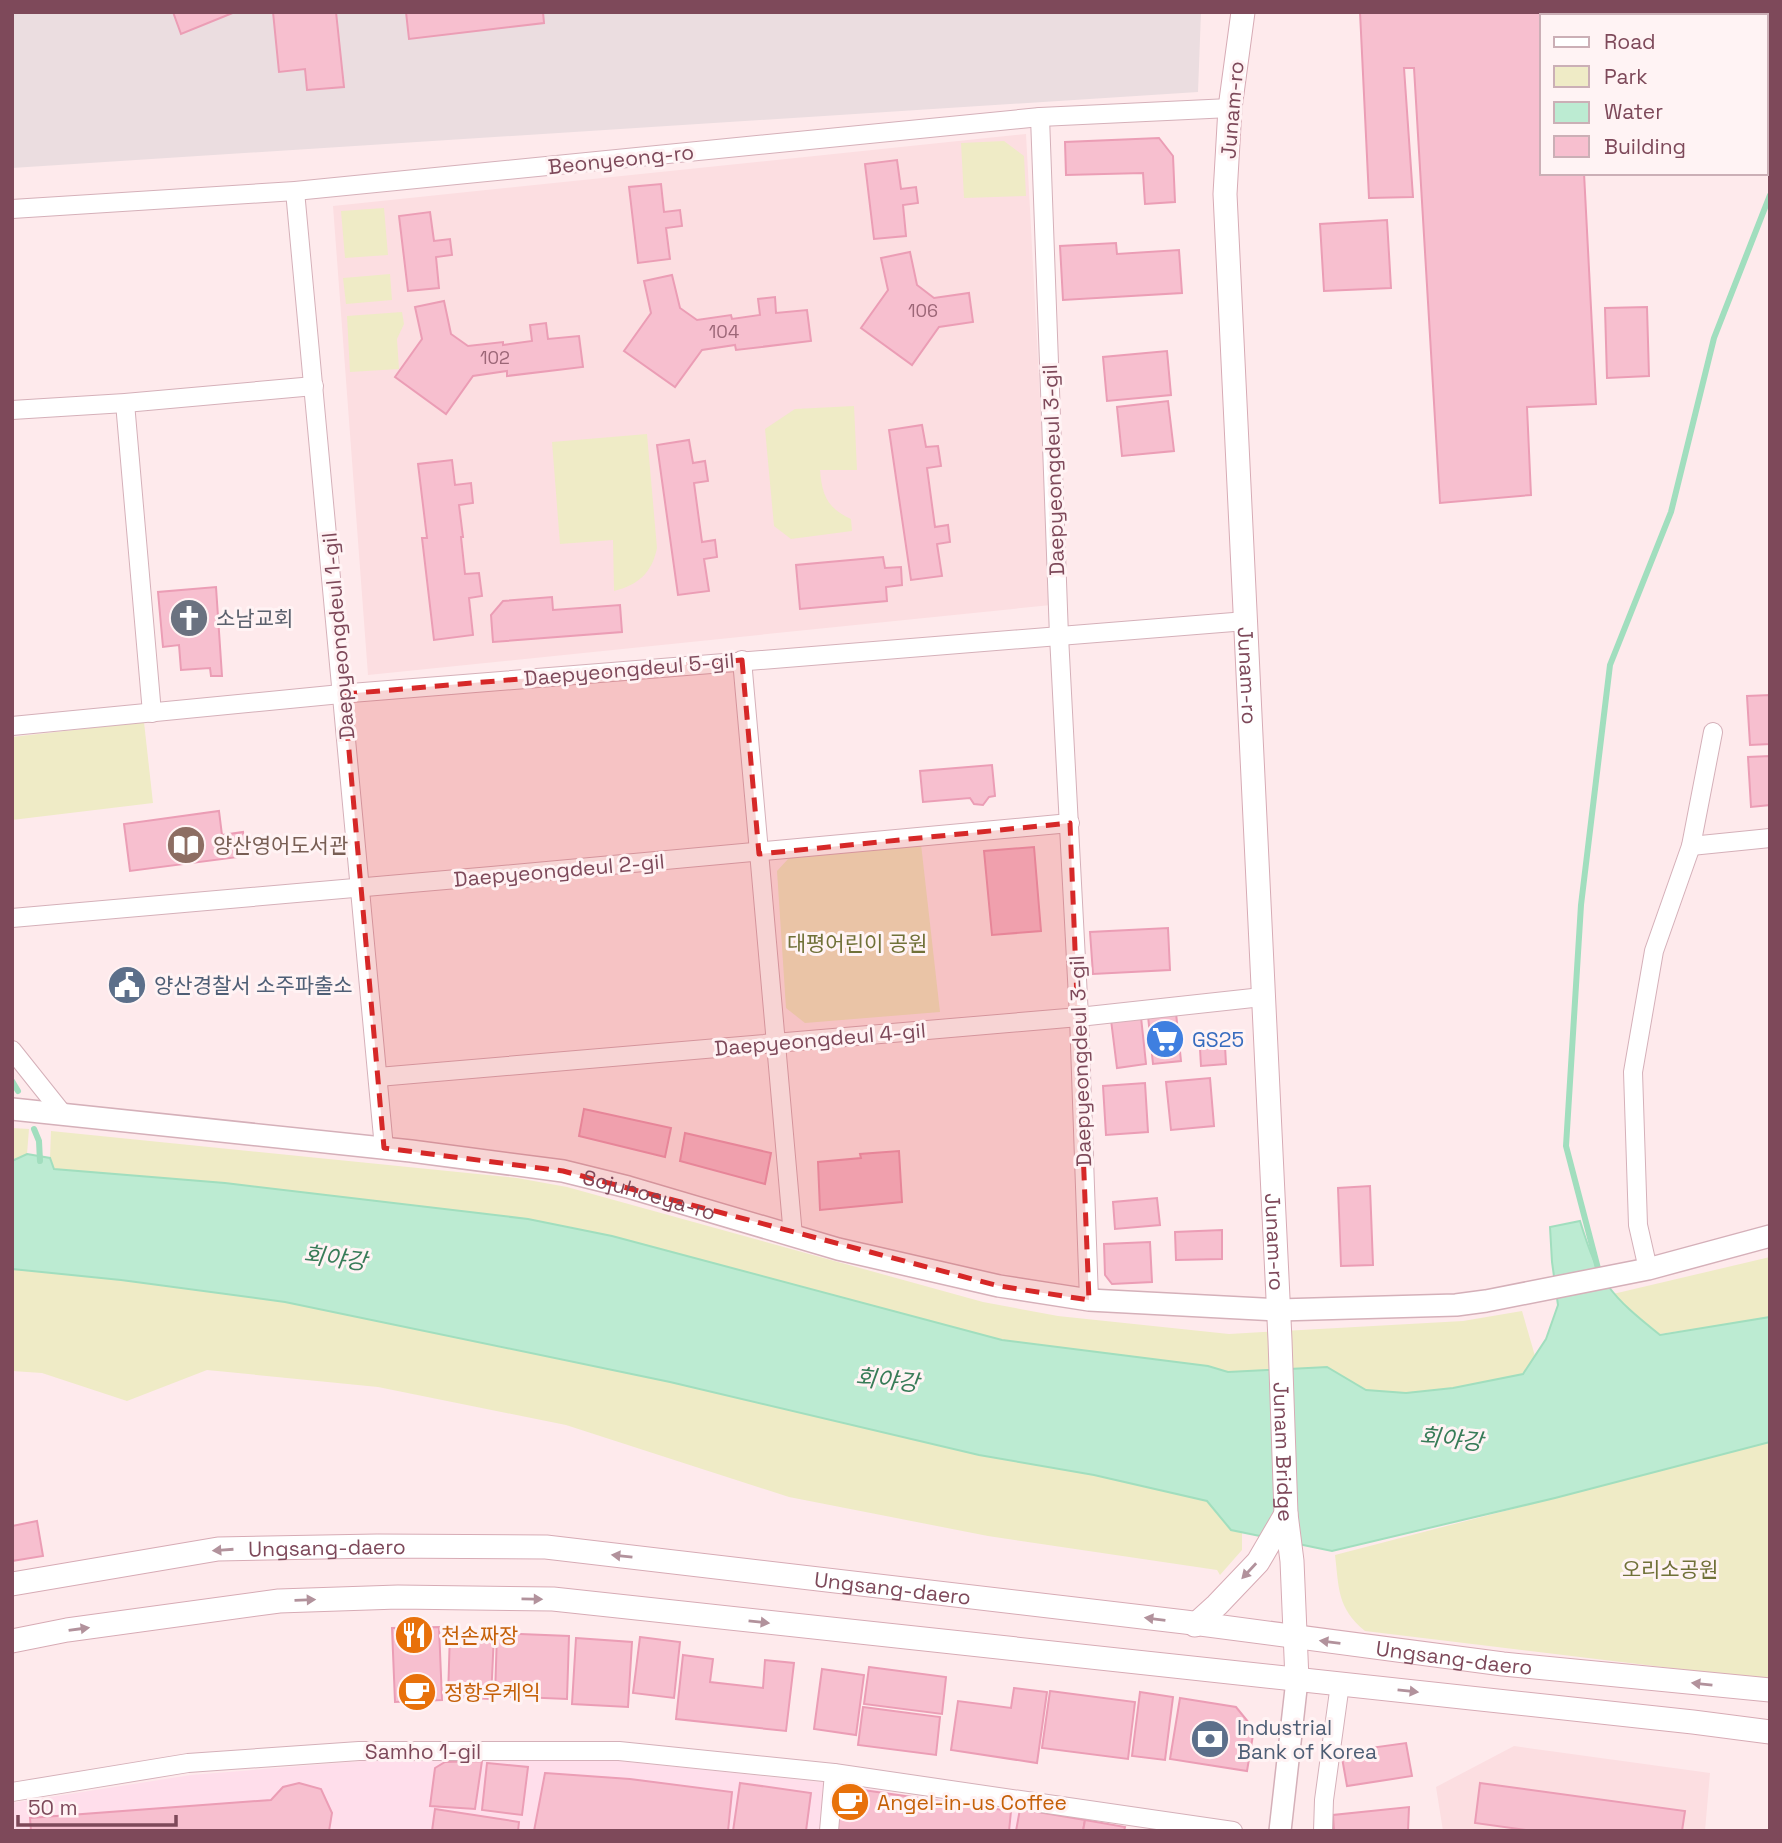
<svg xmlns="http://www.w3.org/2000/svg" width="1782" height="1843" font-family="'Space Grotesk','Noto Sans KR',sans-serif">
<style>
.residential{fill:#fcdee1}
.commercial{fill:#ffdeeb}
.industrial{fill:#ebdde0}
.green{fill:#efebc6}
.water{fill:#bcebd2;stroke:#a1debe;stroke-width:2}
.lines{fill:none;stroke-linecap:round;stroke-linejoin:round}
.stream{stroke:#a1debe;stroke-width:6}
.building{fill:#f7bfcf;stroke:#eb9db5;stroke-width:2}
.minor-casing{stroke:#d5b0b9;stroke-width:20}
.tertiary-casing{stroke:#d5b0b9;stroke-width:24}
.secondary-casing{stroke:#d7abb5;stroke-width:25}
.minor{stroke:#fff;stroke-width:18}
.tertiary{stroke:#fff;stroke-width:21}
.secondary{stroke:#fff;stroke-width:23}
.oneway{fill:#b2929c}
.marked{fill:#d62828;fill-opacity:0.2;stroke:#d62828;stroke-width:5;stroke-dasharray:14 9;stroke-linejoin:round}
.labels{text-anchor:middle;dominant-baseline:central;stroke-width:6;stroke-linejoin:round;paint-order:stroke}
.number-label{font-size:18px;fill:#9c6677}
.street-label{font-size:21px;fill:#7e495a;stroke:#fff3f4}
.worship-label{font-size:21px;fill:#5b616d;stroke:#fff3f4;text-anchor:start}
.education-label{font-size:21px;fill:#785e54;stroke:#fff3f4;text-anchor:start}
.park-label{font-size:21px;fill:#707138;stroke:#fff3f4}
.service-label{font-size:21px;fill:#4e5e75;stroke:#fff3f4;text-anchor:start}
.shop-label{font-size:21px;fill:#366cbe;stroke:#fff3f4;text-anchor:start}
.food-label{font-size:21px;fill:#c56008;stroke:#fff3f4;text-anchor:start}
.water-label{font-size:23px;font-style:italic;fill:#387c58;stroke:#fff3f4}
</style>
<rect width="100%" height="100%" fill="#feeaec"/>
<g class="residential">
<path d="M1026 134 1051 605 368 675 333 206Z"/>
<path d="M1514 1746 1710 1773 1705 1831H1443L1436 1787Z"/>
</g>
<path class="commercial" d="M363 1761H619L840 1784 1129 1831H12V1803L191 1775Z"/>
<path class="industrial" d="M12 12H1201L1198 92 12 168Z"/>
<g class="green">
<path d="M1004 141 1024 156 1026 196 964 198 961 143Z"/>
<path d="M384 208 388 255 345 258 341 211Z"/>
<path d="M390 274 392 300 346 304 343 278Z"/>
<path d="M402 312 404 324 397 339 399 369 350 372 347 316Z"/>
<path d="M854 406 857 470H820C822 495 827 508 851 519L852 531 791 539 774 526 765 429 795 409Z"/>
<path d="M647 434 657 548C652 573 638 585 614 591L613 540 560 544 552 442Z"/>
<path d="M144 722 153 803 12 820V737Z"/>
<path d="M921 844 940 1012 805 1023 786 1008 777 871 789 858Z"/>
<path d="M12 1128 29 1129 27 1154 14 1162 12 1161Z"/>
<path d="M51 1131 517 1178 567 1187 983 1302 1058 1316 1229 1334 1463 1321 1522 1311 1535 1356 1523 1374 1453 1388 1406 1393 1366 1390 1327 1367 1228 1372 1208 1366 1002 1340 612 1236 528 1219 225 1183 54 1169 50 1158Z"/>
<path d="M1770 1257V1317L1758 1320 1659 1334 1624 1307 1613 1294Z"/>
<path d="M12 1269 121 1280 285 1302 670 1382 979 1455 1094 1475 1208 1501 1230 1530 1242 1532V1550L1220 1575 1217 1570 988 1536 789 1497 566 1425 378 1387 207 1370 127 1401 42 1373 12 1371Z"/>
<path d="M1770 1442V1680L1365 1631C1337 1608 1339 1588 1335 1555Z"/>
</g>
<path class="water" d="M27 1154 50 1158 54 1169 225 1183 528 1219 612 1236 1002 1340 1208 1366 1228 1372 1327 1367 1366 1390 1406 1393 1453 1388 1523 1374 1546 1339 1558 1305 1552 1262 1550 1227 1580 1221C1599 1283 1610 1295 1660 1335L1770 1317V1442L1555 1498 1332 1551 1231 1530 1207 1501 1094 1475 979 1455 670 1382 285 1302 121 1280 12 1269V1161Z"/>
<g class="lines">
<g class="stream">
<path d="M12 1081 18 1091"/>
<path d="M34 1129 39 1141 40 1161"/>
<path d="M1600 1276 1566 1146 1581 905 1610 665 1671 512 1714 338 1770 195"/>
</g>
</g>
<g class="building">
<path d="M173 12H235L181 34Z"/>
<path d="M273 12H336L344 87 307 90 305 69 279 72Z"/>
<path d="M406 12H543L544 23 409 39Z"/>
<path d="M1360 12H1564L1565 16H1542V173H1584L1596 404 1527 407 1531 495 1440 503 1414 68H1404L1413 197 1369 198Z"/>
<path d="M1159 138 1173 156 1175 202 1145 204 1143 173 1066 175 1065 142Z"/>
<path d="M897 160 901 189 916 187 918 203 903 205 906 236 874 239 865 164Z"/>
<path d="M661 184 664 212 680 210 682 226 666 228 670 259 638 263 629 187Z"/>
<path d="M430 212 434 241 450 239 452 255 436 257 439 288 408 291 399 216Z"/>
<path d="M1387 220 1391 288 1324 291 1320 224Z"/>
<path d="M1116 243 1117 254 1179 250 1182 293 1063 300 1060 246Z"/>
<path d="M910 252 917 285 934 298 969 293 973 322 939 327 912 365 861 328 888 290 881 258Z"/>
<path d="M672 275 680 308 697 320 731 315 732 319 760 315 758 299 775 297 776 313 807 310 811 341 736 350 735 345 702 350 675 387 624 351 651 313 644 281Z"/>
<path d="M444 301 451 334 468 346 503 342V345L532 341 530 325 546 323 548 339 579 336 583 367 507 376V371L473 376 446 414 395 377 422 339 415 307Z"/>
<path d="M1647 307 1649 376 1607 378 1605 308Z"/>
<path d="M1167 351 1171 395 1107 401 1103 357Z"/>
<path d="M1168 401 1174 451 1122 456 1117 407Z"/>
<path d="M922 425 926 447 938 446 941 466 927 468 935 527 948 525 950 542 937 544 942 576 911 580 889 430Z"/>
<path d="M689 440 693 463 705 461 708 481 694 483 702 542 715 540 717 557 704 559 709 591 678 595 657 445Z"/>
<path d="M452 460 455 485 471 483 473 503 459 505 463 537H461L465 574 479 573 482 596 469 598 473 635 434 640 422 538H427L418 464Z"/>
<path d="M883 557 885 568 901 567 902 585 886 587 887 601 800 609 796 565Z"/>
<path d="M216 587 222 676H211L210 668 181 670 179 645 163 647 158 592Z"/>
<path d="M552 597 553 610 620 605 622 632 493 642 491 615 503 601Z"/>
<path d="M1770 695V744L1750 745 1747 696Z"/>
<path d="M1770 756V805L1751 807 1748 757Z"/>
<path d="M992 765 995 796 989 797 983 805 974 804 970 798 923 802 920 771Z"/>
<path d="M219 811 222 835 243 832 246 856 130 871 124 824Z"/>
<path d="M1034 847 1041 931 992 935 984 851Z"/>
<path d="M1168 928 1170 970 1093 974 1090 932Z"/>
<path d="M1176 1013 1181 1061 1153 1064 1148 1016Z"/>
<path d="M1141 1017 1146 1064 1117 1068 1111 1020Z"/>
<path d="M1225 1046 1226 1064 1201 1066 1200 1049Z"/>
<path d="M1210 1078 1214 1126 1171 1130 1166 1082Z"/>
<path d="M1145 1083 1148 1132 1106 1135 1103 1086Z"/>
<path d="M584 1109 671 1128 665 1157 579 1136Z"/>
<path d="M685 1133 771 1153 765 1184 680 1161Z"/>
<path d="M899 1151 902 1202 820 1210 818 1162 861 1158 860 1154Z"/>
<path d="M1370 1186 1373 1265 1341 1266 1338 1188Z"/>
<path d="M1157 1198 1160 1225 1115 1229 1113 1202Z"/>
<path d="M1222 1230V1259L1176 1260 1175 1232Z"/>
<path d="M1150 1242 1152 1282 1112 1284 1105 1275 1104 1244Z"/>
<path d="M37 1521 43 1556 12 1561V1526Z"/>
<path d="M439 1627 442 1700 395 1702 392 1628Z"/>
<path d="M450 1632 494 1634 491 1699 448 1697Z"/>
<path d="M497 1633 569 1636 567 1699 495 1696Z"/>
<path d="M640 1637 680 1642 674 1698 633 1693Z"/>
<path d="M576 1638 632 1642 628 1707 572 1704Z"/>
<path d="M683 1655 713 1659 710 1682 763 1688 765 1660 794 1663 786 1731 676 1719Z"/>
<path d="M869 1667 946 1677 942 1714 864 1704Z"/>
<path d="M822 1669 864 1675 856 1735 814 1729Z"/>
<path d="M1014 1688 1047 1692 1037 1763 951 1750 958 1701 1011 1708Z"/>
<path d="M1050 1691 1135 1702 1128 1759 1042 1748Z"/>
<path d="M1140 1692 1173 1697 1165 1760 1132 1756Z"/>
<path d="M1180 1698 1236 1707 1254 1729 1247 1771 1170 1759Z"/>
<path d="M863 1707 940 1717 936 1755 858 1745Z"/>
<path d="M1406 1743 1412 1776 1347 1786 1341 1752Z"/>
<path d="M482 1761 475 1809 430 1806 435 1768 445 1762Z"/>
<path d="M487 1763 528 1767 522 1815 482 1810Z"/>
<path d="M545 1773 630 1779 732 1792 728 1831H534Z"/>
<path d="M299 1783 321 1789 332 1813 329 1831H31L30 1818 271 1800 283 1787Z"/>
<path d="M740 1783 811 1793 806 1831H733Z"/>
<path d="M1480 1783 1685 1811 1682 1831H1534L1475 1823Z"/>
<path d="M842 1787 1011 1811 1009 1831H836Z"/>
<path d="M1409 1807 1408 1831H1334L1333 1815Z"/>
<path d="M435 1809 519 1822 518 1831H432Z"/>
<path d="M1020 1809 1085 1820 1083 1831H1016Z"/>
<path d="M1085 1820 1125 1827 1124 1831H1083Z"/>
</g>
<g class="lines">
<g class="minor-casing">
<g id="minor">
<path d="M1040 117 1059 636 1079 1017 1089 1300"/>
<path d="M295 191 384 1148"/>
<path d="M12 209 295 191 1040 117 1230 108"/>
<path d="M125 403 152 713"/>
<path d="M12 410 125 403 314 386"/>
<path d="M742 660 793 1236"/>
<path d="M12 726 351 693 1246 621"/>
<path d="M1691 846 1770 838"/>
<path d="M12 918C365 886 717 858 1070 823"/>
<path d="M12 1050 63 1114"/>
<path d="M378 1077 1079 1017 1262 997"/>
<path d="M1648 1269 1638 1225 1633 1072 1654 951 1691 846 1713 732"/>
<path d="M12 1792 188 1763 359 1751H619L834 1773 1233 1831"/>
<path d="M829 1831 834 1773"/>
<path d="M1323 1831 1324 1800 1340 1684"/>
</g>
</g>
<g class="tertiary-casing">
<g id="tertiary">
<path id="s1" d="M12 1109 411 1151 563 1171 628 1187 838 1249 999 1286 1089 1300 1279 1310 1456 1305 1486 1301 1648 1269 1770 1236"/>
<path d="M1280 1831 1297 1680"/>
</g>
</g>
<g class="secondary-casing">
<g id="secondary">
<path id="s2" d="M1243 12 1230 108 1225 194 1280 1340 1286 1514 1292 1561 1297 1680"/>
<path id="s3" d="M12 1584 218 1549 377 1546 546 1547 1185 1622 1503 1664 1770 1690"/>
<path d="M1195 1625 1217 1605 1258 1562 1286 1514"/>
<path d="M12 1641 67 1630 279 1601 398 1597 553 1599 1693 1722 1770 1732"/>
</g>
</g>
<use href="#minor" class="minor"/>
<use href="#tertiary" class="tertiary"/>
<use href="#secondary" class="secondary"/>
</g>
<defs><path id="oneway-solid" d="M-6-.8H1V-3.2L6.5 0L1 3.2V.8H-6Z" transform="scale(1.75)"/></defs>
<g class="oneway">
<use href="#oneway-solid" transform="translate(223 1550) rotate(176)"/>
<use href="#oneway-solid" transform="translate(622 1556) rotate(-174)"/>
<use href="#oneway-solid" transform="translate(1249 1571) rotate(133)"/>
<use href="#oneway-solid" transform="translate(532 1599) rotate(1)"/>
<use href="#oneway-solid" transform="translate(305 1600) rotate(-2)"/>
<use href="#oneway-solid" transform="translate(1155 1619) rotate(-173)"/>
<use href="#oneway-solid" transform="translate(759 1622) rotate(6)"/>
<use href="#oneway-solid" transform="translate(79 1629) rotate(-8)"/>
<use href="#oneway-solid" transform="translate(1330 1642) rotate(-173)"/>
<use href="#oneway-solid" transform="translate(1702 1684) rotate(-174)"/>
<use href="#oneway-solid" transform="translate(1408 1691) rotate(6)"/>
</g>
<path class="marked" d="M742 660 759 854 1070 823 1089 1300 999 1286 563 1171 384 1148 344 694Z"/>
<defs>
<g id="church-disc" transform="scale(2.0125)"><circle r="9.5" fill="#6b7280" stroke="#fff3f4"/><path d="M-1.2-6h2.4v3.5h3.3v2.4h-3.3V6h-2.4V-.1h-3.3v-2.4h3.3Z" fill="#fff"/></g>
<g id="library-disc" transform="scale(2.0125)"><circle r="9.5" fill="#8d6e63" stroke="#fff3f4"/><path d="M-6-4Q-3-5.5-.7-3.5V5Q-3 3-6 4ZM6-4Q3-5.5 .7-3.5V5Q3 3 6 4Z" fill="#fff"/></g>
<g id="civic-disc" transform="scale(2.0125)"><circle r="9.5" fill="#5c6f8a" stroke="#fff3f4"/><path d="M-.6-6.5H3V-4.5H.6V-3L4-1V1h2V6H-6V1h2V-1L-.6-3ZM-1.2 2.5V6h2.4V2.5Z" fill="#fff"/></g>
<g id="supermarket-disc" transform="scale(2.0125)"><circle r="9.5" fill="#3f7fe0" stroke="#fff3f4"/><path d="M-6-5.5h2.5l.6 2H6L4.5 2H-2.5L-4.4-4H-6ZM-1.5 3.2a1.3 1.3 0 1 0 .1 0ZM3 3.2a1.3 1.3 0 1 0 .1 0Z" fill="#fff"/></g>
<g id="restaurant-disc" transform="scale(2.0125)"><circle r="9.5" fill="#e8710a" stroke="#fff3f4"/><path d="M-5-6h1v4h1v-4h1v4h1v-4h1v5L-1.5 .5V6h-2V.5L-5-1ZM5-6V6H3V1.5H1.5Q1.5-4 5-6Z" fill="#fff"/></g>
<g id="cafe-disc" transform="scale(2.0125)"><circle r="9.5" fill="#e8710a" stroke="#fff3f4"/><path d="M-5.5-4.5H6V0H3Q3 3.5 0 3.5H-2.5Q-5.5 3.5-5.5 0ZM3-3.2v2h1.7v-2ZM-6 4.5H4V6H-6Z" fill="#fff"/></g>
<g id="bank-disc" transform="scale(2.0125)"><circle r="9.5" fill="#5c6f8a" stroke="#fff3f4"/><path d="M-6-4H6V4H-6ZM0-2.3a2.3 2.3 0 1 0 0 4.6a2.3 2.3 0 1 0 0-4.6Z" fill="#fff"/></g>
</defs>
<g fill-rule="evenodd">
<use href="#church-disc" x="189" y="618"/>
<use href="#library-disc" x="186" y="845"/>
<use href="#civic-disc" x="127" y="985"/>
<use href="#supermarket-disc" x="1165" y="1039"/>
<use href="#restaurant-disc" x="414" y="1635"/>
<use href="#cafe-disc" x="417" y="1692"/>
<use href="#bank-disc" x="1210" y="1739"/>
<use href="#cafe-disc" x="850" y="1802"/>
</g>
<g class="labels">
<g class="number-label">
<text x="923" y="310">106</text>
<text x="724" y="331">104</text>
<text x="495" y="357">102</text>
</g>
<g class="street-label">
<text transform="translate(1232 110) rotate(-85)">Junam-ro</text>
<text transform="translate(621 159) rotate(-6)">Beonyeong-ro</text>
<text transform="translate(1053 470) rotate(-92)">Daepyeongdeul 3-gil</text>
<text transform="translate(338 636) rotate(-95)">Daepyeongdeul 1-gil</text>
<text transform="translate(629 669) rotate(-5)">Daepyeongdeul 5-gil</text>
<text stroke="none"><textPath href="#s2" startOffset="665">Junam-ro</textPath></text>
<text transform="translate(559 870) rotate(-5)">Daepyeongdeul 2-gil</text>
<text transform="translate(820 1039) rotate(-5)">Daepyeongdeul 4-gil</text>
<text transform="translate(1080 1061) rotate(-92)">Daepyeongdeul 3-gil</text>
<text stroke="none"><textPath href="#s1" startOffset="644">Sojuhoeya-ro</textPath></text>
<text stroke="none"><textPath href="#s2" startOffset="1232">Junam-ro</textPath></text>
<text stroke="none"><textPath href="#s2" startOffset="1442">Junam Bridge</textPath></text>
<text stroke="none"><textPath href="#s3" startOffset="318">Ungsang-daero</textPath></text>
<text stroke="none"><textPath href="#s3" startOffset="886">Ungsang-daero</textPath></text>
<text stroke="none"><textPath href="#s3" startOffset="1452">Ungsang-daero</textPath></text>
<text x="423" y="1751">Samho 1-gil</text>
</g>
<g class="worship-label">
<text x="216" y="618">소남교회</text>
</g>
<g class="education-label">
<text x="213" y="845">양산영어도서관</text>
</g>
<g class="park-label">
<text x="857" y="943">대평어린이 공원</text>
<text x="1670" y="1569">오리소공원</text>
</g>
<g class="service-label">
<text x="154" y="985">양산경찰서 소주파출소</text>
<text x="1237" y="1727">Industrial<tspan x="1237" dy="24">Bank of Korea</tspan></text>
</g>
<g class="shop-label">
<text x="1192" y="1039">GS25</text>
</g>
<g class="food-label">
<text x="441" y="1635">천손짜장</text>
<text x="444" y="1692">정항우케익</text>
<text x="877" y="1802">Angel-in-us Coffee</text>
</g>
<g class="water-label">
<text transform="translate(335 1258) rotate(7)">회야강</text>
<text transform="translate(887 1380) rotate(6)">회야강</text>
<text transform="translate(1451 1439) rotate(6)">회야강</text>
</g>
</g>
<rect width="1782" height="1843" fill="none" stroke="#7e495a" stroke-width="28"/>
<rect x="1540" y="14" width="228" height="161" fill="#fff3f4" stroke="#cbafb6" stroke-width="2"/>
<rect x="1554" y="37" width="35" height="10" fill="#ffffff" stroke="#cbafb6" stroke-width="2"/>
<text x="1604" y="49" font-size="21" fill="#7e495a">Road</text>
<rect x="1554" y="66" width="35" height="21" fill="#efebc6" stroke="#cbafb6" stroke-width="2"/>
<text x="1604" y="84" font-size="21" fill="#7e495a">Park</text>
<rect x="1554" y="102" width="35" height="21" fill="#bcebd2" stroke="#cbafb6" stroke-width="2"/>
<text x="1604" y="119" font-size="21" fill="#7e495a">Water</text>
<rect x="1554" y="136" width="35" height="21" fill="#f7bfcf" stroke="#cbafb6" stroke-width="2"/>
<text x="1604" y="154" font-size="21" fill="#7e495a">Building</text>
<path d="M18 1815v10h158v-10" fill="none" stroke="#7e495a" stroke-width="3.5"/>
<text x="28" y="1815" font-size="21" fill="#7e495a" stroke="#fff3f4" stroke-width="5" paint-order="stroke">50 m</text>
</svg>
